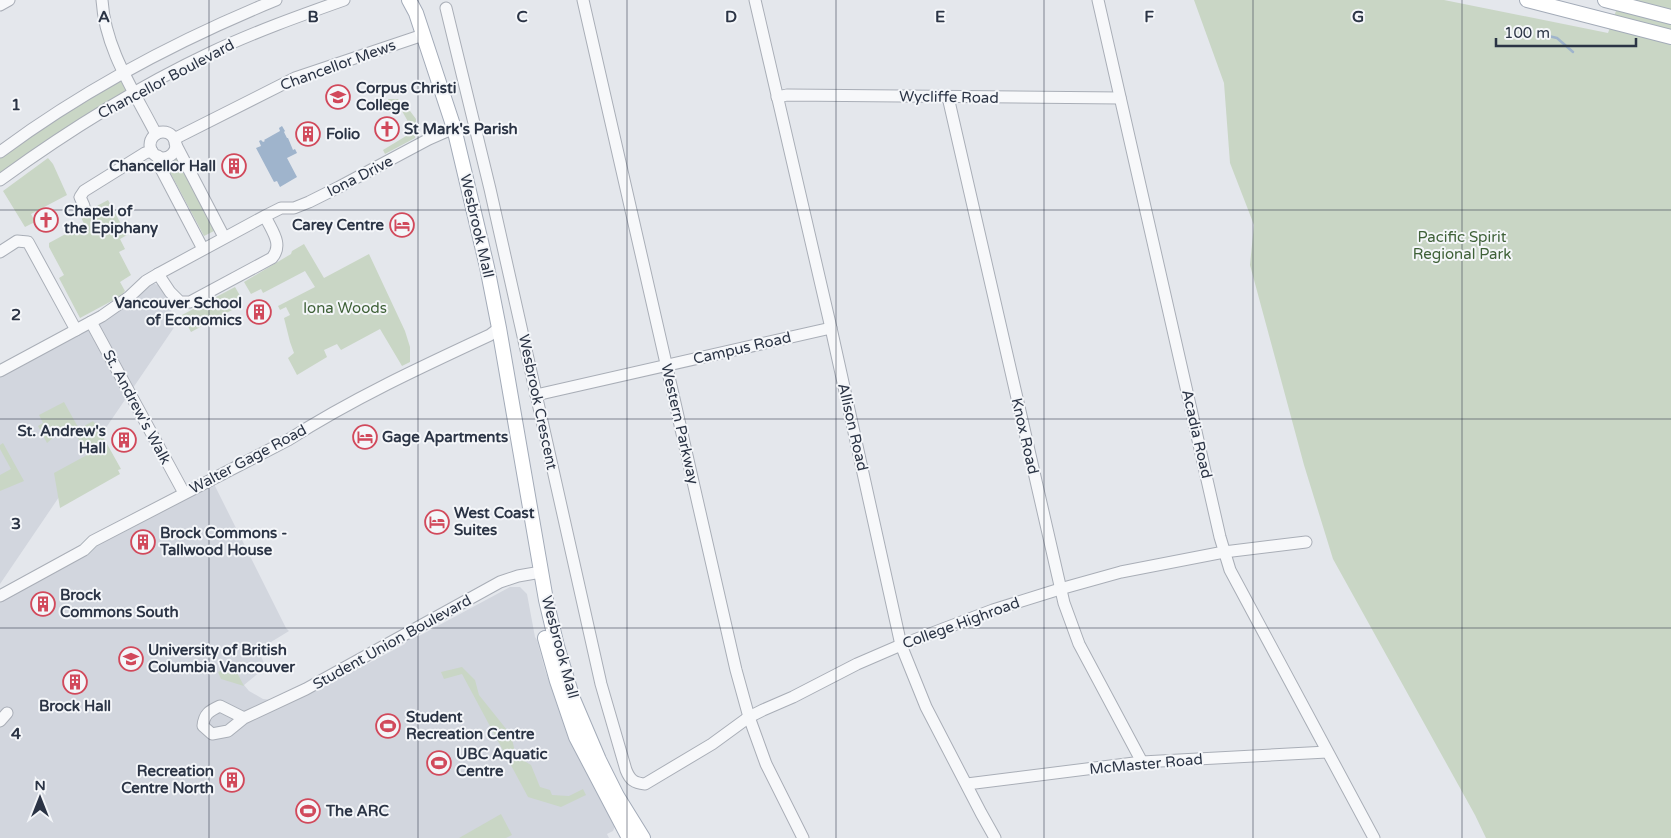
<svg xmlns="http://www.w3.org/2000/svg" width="1671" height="838" font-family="'Varela Round',sans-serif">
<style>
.built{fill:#d2d6de}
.green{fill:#c9d6c5}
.water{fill:#9fb4cc}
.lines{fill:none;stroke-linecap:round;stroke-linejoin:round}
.stream{stroke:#9fb4cc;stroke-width:2.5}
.minor-casing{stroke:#a9aeb7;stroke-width:13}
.major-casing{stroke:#a3abb8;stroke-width:16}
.minor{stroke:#f7f8fa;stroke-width:11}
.major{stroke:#fff;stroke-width:14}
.grid{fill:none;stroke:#2b3445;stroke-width:1;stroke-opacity:0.55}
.labels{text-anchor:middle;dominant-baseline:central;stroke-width:4;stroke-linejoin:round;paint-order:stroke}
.street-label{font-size:15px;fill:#2b3445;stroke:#f4f6f9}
.poi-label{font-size:15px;font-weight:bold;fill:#2b3445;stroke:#f4f6f9;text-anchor:start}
.park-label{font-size:15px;fill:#3f6138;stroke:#f4f6f9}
.grid-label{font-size:16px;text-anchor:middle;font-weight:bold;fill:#2b3445;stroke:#f4f6f9;stroke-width:4;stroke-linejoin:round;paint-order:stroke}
</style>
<rect width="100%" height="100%" fill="#e4e7ec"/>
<g class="built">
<path d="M153 283 160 286 172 303 171 316 175 326 0 584V375Z"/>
<path d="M214 484 286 628 289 631 258 650 266 667 244 685 249 691 263 699 272 700 312 690 316 691 405 644 406 639 414 635 419 636 510 587H520L527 594 535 637 537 640 545 670 569 737 615 826 613 831 607 834 609 838H0V602L85 555 100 543Z"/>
</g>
<g class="green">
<path d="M1194 0H1444L1608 33 1620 0H1671V838H1486L1475 815 1333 559 1304 465 1250 265 1254 225 1230 163 1224 83Z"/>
<path d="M119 81 123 83 128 92 0 176V158L46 125Z"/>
<path d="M388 99H398L410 111 416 119 415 138 385 154 383 150 411 133 408 128 410 125 402 111 399 112 396 107 392 108Z"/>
<path d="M175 155 216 230 204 236 164 161Z"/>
<path d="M48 158 53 164 67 195 31 214 35 222 25 227 3 191Z"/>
<path d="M108 200 127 235 120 239 125 249 119 252 131 275 120 282 125 291 121 296 80 318 59 278 64 275 49 247V243L84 224 80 215Z"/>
<path d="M304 244 324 278 369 254 405 331 410 347V362L402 366 380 329 341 350 337 344 324 350 327 357 297 375 288 358 294 353 290 342 284 318 290 315 286 307 280 310 278 306 315 287 305 271 263 293 261 289 251 294 244 282 291 254 292 251Z"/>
<path d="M235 287 242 299 230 306 232 310 191 332 182 315Z"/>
<path d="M64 402 79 429 93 421 97 426 121 469 118 470 120 474 60 508 54 473 87 455 71 425 65 427 47 443 38 426 43 423 39 415Z"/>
<path d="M3 443 24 481 0 491V475L11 469 0 449V445Z"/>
<path d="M233 665 244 686 221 679 218 672Z"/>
<path d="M462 667 475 680 479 695 511 735 516 756 531 765 540 787 550 790 552 795 569 796 583 789 586 795 561 807 528 797 462 674 444 679 441 672Z"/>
<path d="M501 814 512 835 506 838H459Z"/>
</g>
<path class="water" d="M282 126 285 131 284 132 287 138H288L293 150 295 149 297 153 287 158 297 177 280 187 277 181 274 182 256 148 261 146 259 141 261 140 263 142 265 141 264 140 280 131 279 128Z"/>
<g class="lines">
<path class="stream" d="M1540 34 1557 38 1573 52"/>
<g class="minor-casing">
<g id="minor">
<path d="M102 0C105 49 134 91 156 134"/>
<path d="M583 0 736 670 749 717 766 764 803 838"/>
<path d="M755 0 831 328 901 645 926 707 981 813 995 838"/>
<path d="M1098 0 1220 537 1230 570 1374 838"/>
<path d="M0 5 9 0"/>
<path d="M446 8 490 189 601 684 626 770C630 780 634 783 645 784L712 744 749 717 763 710 793 697 857 664 901 645 993 610 1060 589 1121 572 1224 552 1306 542"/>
<path d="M777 97 787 95 1120 98"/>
<path d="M948 97 1064 603 1079 644 1142 762"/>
<circle cx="163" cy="145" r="13"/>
<path d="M174 139 295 78 423 35"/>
<path d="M175 143 224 237"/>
<path d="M0 152C85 89 178 40 276 0"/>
<path d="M158 156 160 167 203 249"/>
<path d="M0 180C66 132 136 88 210 53 254 32 299 16 344 0"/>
<path d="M84 206 80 197 84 191 145 153 152 151"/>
<path d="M265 216C271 230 284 244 272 258L190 302H180L170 292 158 274 265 216 281 208H294L309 202 339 187 429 139 454 128"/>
<path d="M0 252 17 241 28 242 76 330"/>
<path d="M91 322 184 493"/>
<path d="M0 371 102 316 129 297 146 281 158 274"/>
<path d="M536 395 831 328"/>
<path d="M0 596 84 550 93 541 288 440C352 399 421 367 490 335L499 328"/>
<path d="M244 718 220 706C209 711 204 714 203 726L212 734 228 731 244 718 306 689 500 582 518 576 541 572"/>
<path d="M0 721 7 713"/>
<path d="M967 784 1142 762 1327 752"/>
</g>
</g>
<g class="major-casing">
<g id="major">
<path d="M409 0 416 13 454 128 487 267 499 328 546 600 557 646 573 699 599 760 617 796 643 838"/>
<path d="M1527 0 1671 37"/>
<path d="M1605 0 1671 17"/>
<path d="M545 638 557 681 576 737 629 838"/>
</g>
</g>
<use href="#minor" class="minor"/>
<use href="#major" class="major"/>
</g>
<path class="grid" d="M209 0V838M418 0V838M627 0V838M836 0V838M1044 0V838M1253 0V838M1462 0V838M0 210H1671M0 419H1671M0 628H1671"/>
<defs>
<g id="university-ring" transform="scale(1.25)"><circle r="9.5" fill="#f4f6f9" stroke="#d1495b" stroke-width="1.5"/><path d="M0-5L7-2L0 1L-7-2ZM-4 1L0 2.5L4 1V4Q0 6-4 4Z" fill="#d1495b"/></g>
<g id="church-ring" transform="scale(1.25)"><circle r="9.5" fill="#f4f6f9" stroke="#d1495b" stroke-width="1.5"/><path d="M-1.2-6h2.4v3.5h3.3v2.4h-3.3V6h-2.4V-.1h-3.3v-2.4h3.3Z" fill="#d1495b"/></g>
<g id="building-ring" transform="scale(1.25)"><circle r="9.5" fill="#f4f6f9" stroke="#d1495b" stroke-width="1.5"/><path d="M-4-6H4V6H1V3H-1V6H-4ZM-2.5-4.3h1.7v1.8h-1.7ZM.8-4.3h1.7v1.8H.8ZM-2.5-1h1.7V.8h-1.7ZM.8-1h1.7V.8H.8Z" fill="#d1495b"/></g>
<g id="hotel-ring" transform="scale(1.25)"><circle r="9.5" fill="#f4f6f9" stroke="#d1495b" stroke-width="1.5"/><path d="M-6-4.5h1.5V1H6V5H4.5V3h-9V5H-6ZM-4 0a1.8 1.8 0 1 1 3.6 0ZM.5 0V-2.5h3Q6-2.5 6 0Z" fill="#d1495b"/></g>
<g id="stadium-ring" transform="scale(1.25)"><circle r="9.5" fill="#f4f6f9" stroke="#d1495b" stroke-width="1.5"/><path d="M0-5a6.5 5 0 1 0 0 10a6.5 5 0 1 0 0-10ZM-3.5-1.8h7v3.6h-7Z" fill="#d1495b"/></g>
</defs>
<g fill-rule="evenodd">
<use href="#university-ring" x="338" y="97"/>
<use href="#church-ring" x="387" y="129"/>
<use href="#building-ring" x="308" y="134"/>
<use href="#building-ring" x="234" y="166"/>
<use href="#church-ring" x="46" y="220"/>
<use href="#hotel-ring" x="402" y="225"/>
<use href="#building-ring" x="259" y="312"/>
<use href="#hotel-ring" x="365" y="437"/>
<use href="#building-ring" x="124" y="440"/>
<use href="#hotel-ring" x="437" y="522"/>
<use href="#building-ring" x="143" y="542"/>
<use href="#building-ring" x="43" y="604"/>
<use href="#university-ring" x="131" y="659"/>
<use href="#building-ring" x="75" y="682"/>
<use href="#stadium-ring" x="388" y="726"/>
<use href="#stadium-ring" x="439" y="763"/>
<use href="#building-ring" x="232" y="780"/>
<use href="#stadium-ring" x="308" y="811"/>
</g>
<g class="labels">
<g class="street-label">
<text transform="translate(338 65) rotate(-20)">Chancellor Mews</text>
<text transform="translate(166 79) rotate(-28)">Chancellor Boulevard</text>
<text transform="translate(949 97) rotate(1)">Wycliffe Road</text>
<text transform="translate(360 176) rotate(-27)">Iona Drive</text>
<text transform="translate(477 226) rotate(77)">Wesbrook Mall</text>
<text transform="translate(742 348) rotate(-13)">Campus Road</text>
<text transform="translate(538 402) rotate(78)">Wesbrook Crescent</text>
<text transform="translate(137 407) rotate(62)">St. Andrew's Walk</text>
<text transform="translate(680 424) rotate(77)">Western Parkway</text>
<text transform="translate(853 427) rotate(77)">Allison Road</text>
<text transform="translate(1197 434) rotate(77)">Acadia Road</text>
<text transform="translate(1025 436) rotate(77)">Knox Road</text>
<text transform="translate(248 459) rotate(-28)">Walter Gage Road</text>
<text transform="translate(961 623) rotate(-20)">College Highroad</text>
<text transform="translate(392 642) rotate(-29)">Student Union Boulevard</text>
<text transform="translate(560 647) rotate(75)">Wesbrook Mall</text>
<text transform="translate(1146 764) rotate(-5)">McMaster Road</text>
</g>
<g class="poi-label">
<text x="356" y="88">Corpus Christi<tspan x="356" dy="17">College</tspan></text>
<text x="404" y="129">St Mark's Parish</text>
<text x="326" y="134">Folio</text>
<text x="216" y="166" text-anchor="end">Chancellor Hall</text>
<text x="64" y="211">Chapel of<tspan x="64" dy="17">the Epiphany</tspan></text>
<text x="384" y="225" text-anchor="end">Carey Centre</text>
<text x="242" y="303" text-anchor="end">Vancouver School<tspan x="242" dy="17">of Economics</tspan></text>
<text x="106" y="431" text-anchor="end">St. Andrew's<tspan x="106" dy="17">Hall</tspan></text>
<text x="382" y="437">Gage Apartments</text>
<text x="454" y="513">West Coast<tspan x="454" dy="17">Suites</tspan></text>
<text x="160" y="533">Brock Commons -<tspan x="160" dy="17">Tallwood House</tspan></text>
<text x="60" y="595">Brock<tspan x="60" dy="17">Commons South</tspan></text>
<text x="148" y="650">University of British<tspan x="148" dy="17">Columbia Vancouver</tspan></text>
<text x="75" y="706" text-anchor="middle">Brock Hall</text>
<text x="406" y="717">Student<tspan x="406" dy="17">Recreation Centre</tspan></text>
<text x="456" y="754">UBC Aquatic<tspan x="456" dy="17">Centre</tspan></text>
<text x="214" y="771" text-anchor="end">Recreation<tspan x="214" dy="17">Centre North</tspan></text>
<text x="326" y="811">The ARC</text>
</g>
<g class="park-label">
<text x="1462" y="237">Pacific Spirit<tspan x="1462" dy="17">Regional Park</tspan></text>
<text x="345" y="308">Iona Woods</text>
</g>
</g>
<g class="grid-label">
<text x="104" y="22">A</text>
<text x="313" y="22">B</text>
<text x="522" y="22">C</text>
<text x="731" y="22">D</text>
<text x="940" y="22">E</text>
<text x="1149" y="22">F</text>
<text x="1358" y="22">G</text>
<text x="16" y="110">1</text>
<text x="16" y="320">2</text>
<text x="16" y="529">3</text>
<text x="16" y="739">4</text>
</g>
<g transform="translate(40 798)" stroke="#f4f6f9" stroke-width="4" paint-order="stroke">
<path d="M0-4L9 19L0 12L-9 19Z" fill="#2b3445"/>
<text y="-8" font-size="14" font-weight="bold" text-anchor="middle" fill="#2b3445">N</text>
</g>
<path d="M1496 38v8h140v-8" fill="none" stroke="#2b3445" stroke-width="2.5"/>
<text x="1504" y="38" font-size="15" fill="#2b3445" stroke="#f4f6f9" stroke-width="4" paint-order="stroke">100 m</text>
</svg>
